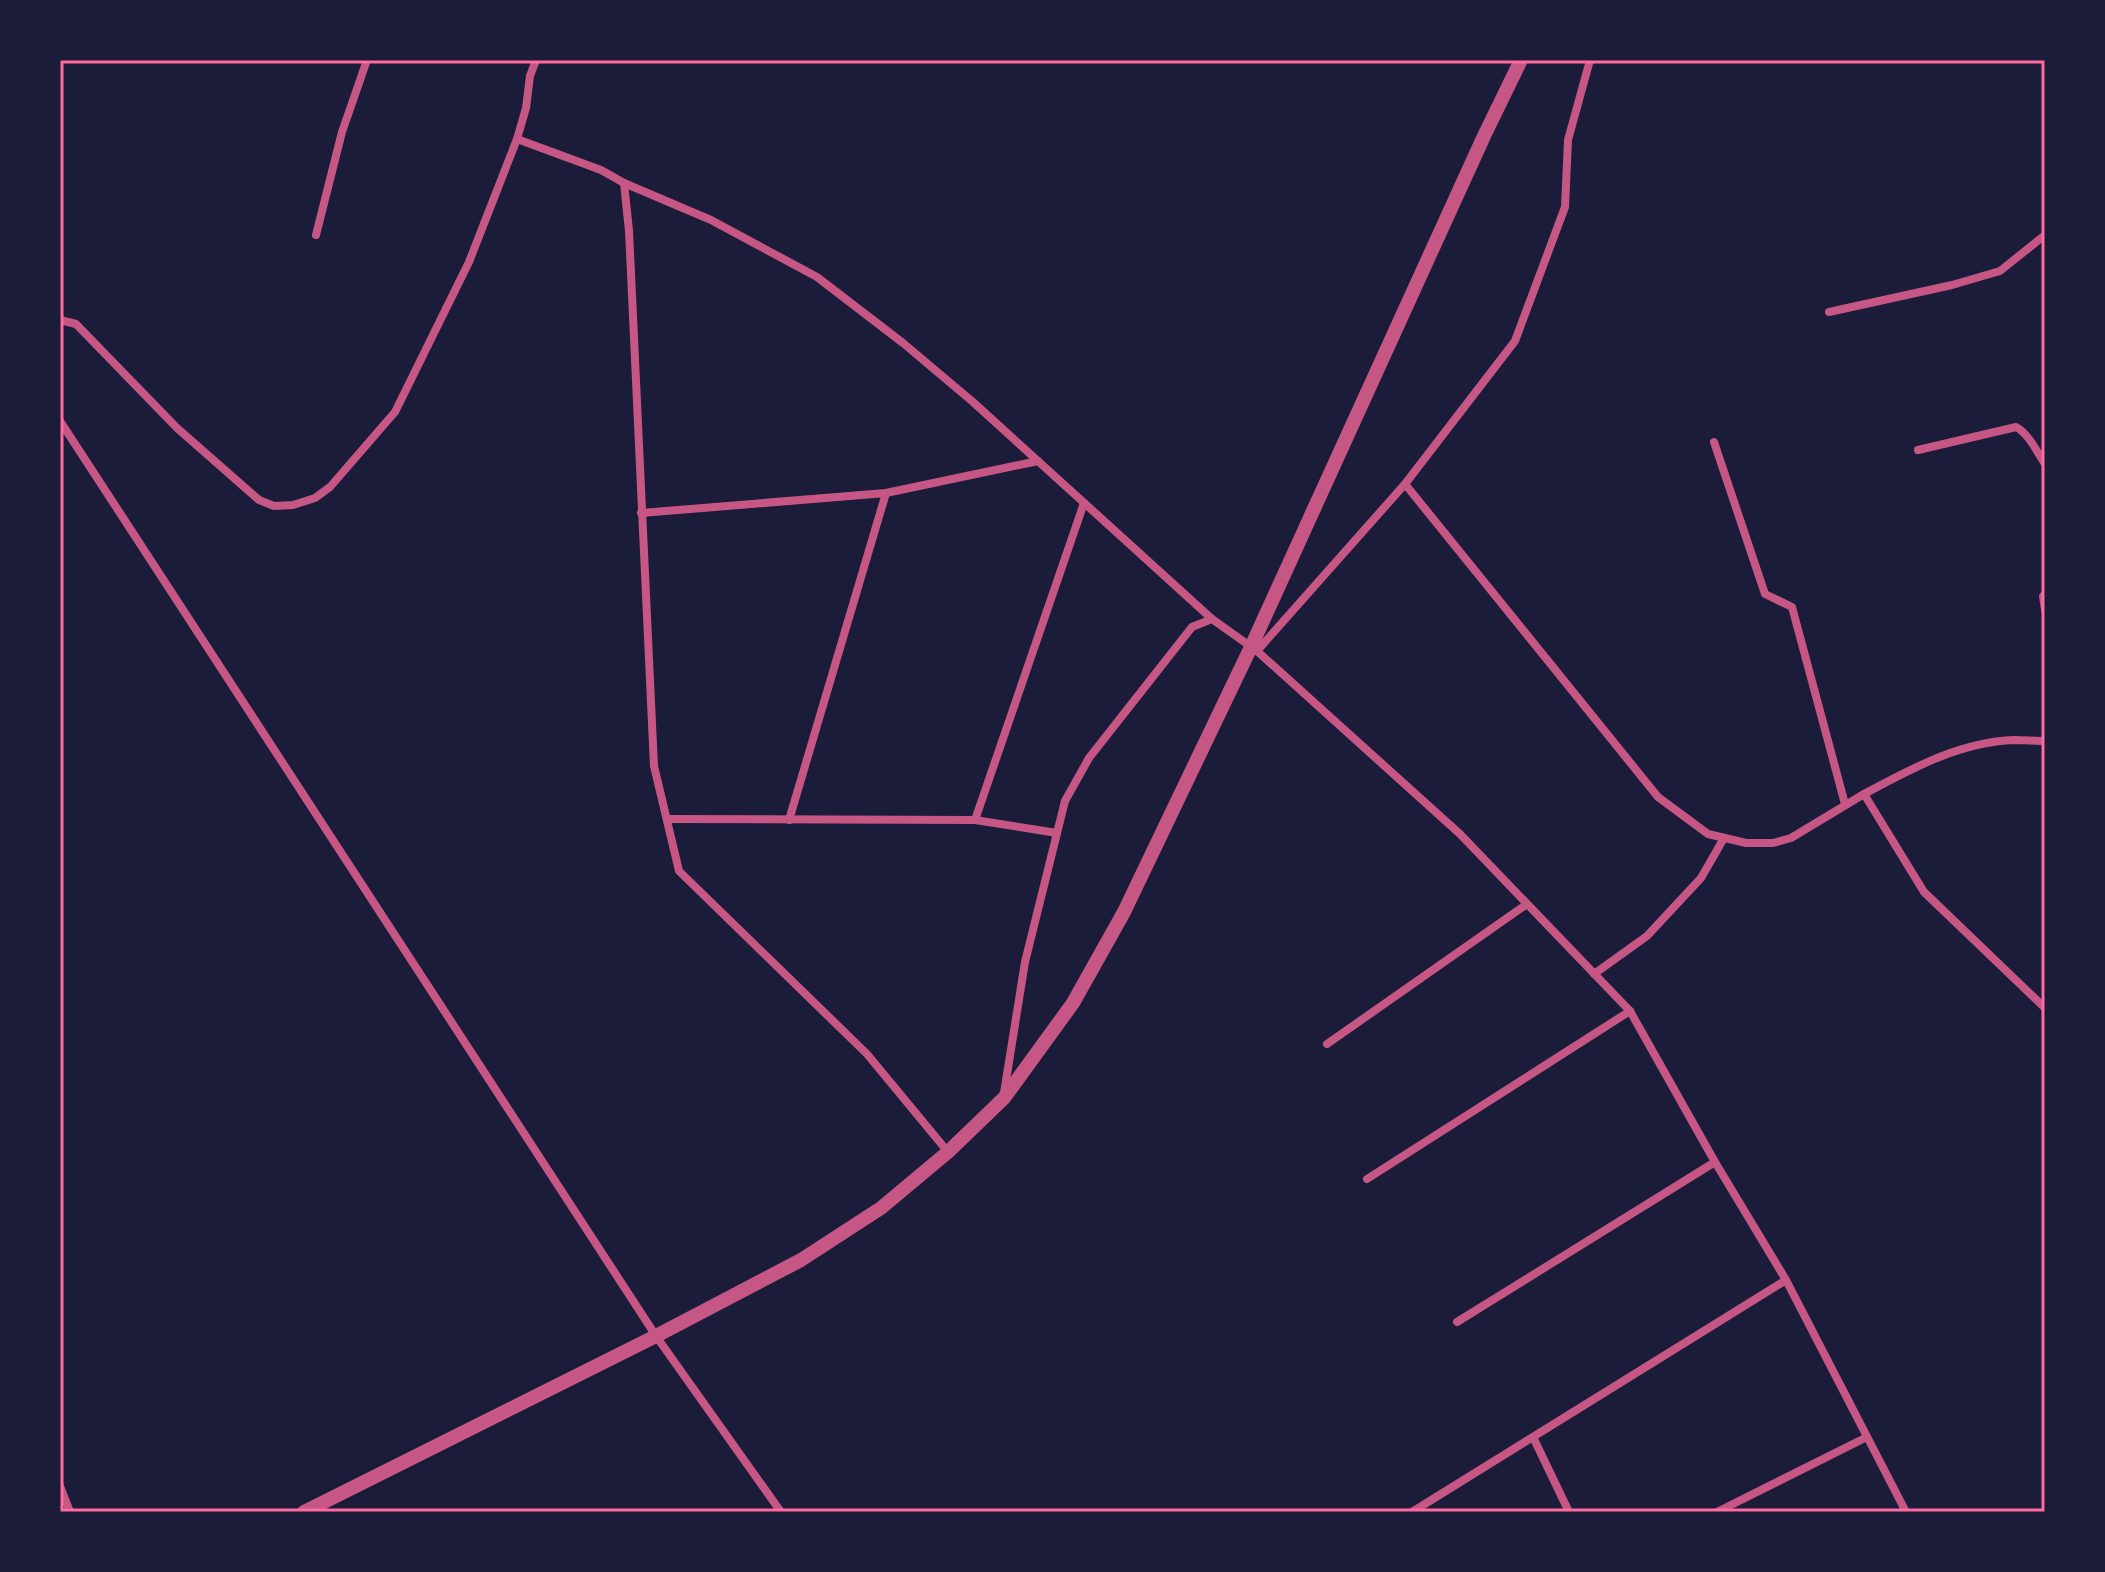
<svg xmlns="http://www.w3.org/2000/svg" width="2105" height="1572" font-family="Montserrat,sans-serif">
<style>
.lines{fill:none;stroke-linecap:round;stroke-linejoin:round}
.minor{stroke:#c65784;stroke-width:8}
.tertiary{stroke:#c65784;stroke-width:14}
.neatline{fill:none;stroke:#ff6b9d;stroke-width:3}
</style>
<rect width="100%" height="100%" fill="#1b1b3a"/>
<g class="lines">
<g class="minor">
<path d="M536 60 530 76 526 108 517 139 601 170 624 183 711 220 817 277 903 343 973 402 1212 619 1257 651 1460 834 1630 1011 1715 1162 1786 1280 1906 1512"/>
<path d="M624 183 629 231 654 766 679 871 867 1054 948 1152"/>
<path d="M316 235 342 132 367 60"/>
<path d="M1829 312 1952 285 2000 271 2045 235"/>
<path d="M60 320 76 324 177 428 259 500 274 506 293 505 315 498 330 487 395 412 469 262 517 139"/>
<path d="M60 421 656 1336 781 1512"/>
<path d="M1714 442 1765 594 1792 607 1845 804"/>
<path d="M1918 450 2016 427C2029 434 2037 452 2045 464"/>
<path d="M1405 484 1658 797 1708 834 1746 843H1773L1791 838 1864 794 1924 892 2045 1008"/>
<path d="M641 513 886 493 1038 461"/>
<path d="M2045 594 2043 596 2045 610"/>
<path d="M1257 651 1405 484 1515 341 1565 207 1568 140 1590 60"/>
<path d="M1864 794C1911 769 1959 742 2014 740 2024 740 2035 741 2045 741"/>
<path d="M667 819 975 820 1057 833"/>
<path d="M789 820 886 493"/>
<path d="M975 820 1084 503"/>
<path d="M1594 974 1647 936 1701 878 1724 838"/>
<path d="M1327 1044 1527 904"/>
<path d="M1004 1093 1025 962 1065 801 1089 758 1192 627 1212 619"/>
<path d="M1367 1179 1630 1011"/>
<path d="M1457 1322 1715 1162"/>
<path d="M1533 1437 1569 1512"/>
<path d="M60 1486 70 1512"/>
<path d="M1412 1512 1786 1280"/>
<path d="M1717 1512 1867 1437"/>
<path d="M2043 1512 2045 1511"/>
</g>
<path class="tertiary" d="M304 1512 656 1336 801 1260 881 1208 948 1152 1004 1098 1073 1003 1124 912 1251 647 1484 136 1521 60"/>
</g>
<rect width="2105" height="1572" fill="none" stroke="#1b1b3a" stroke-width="124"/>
<rect x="62" y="62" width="1981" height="1448" class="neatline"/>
</svg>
